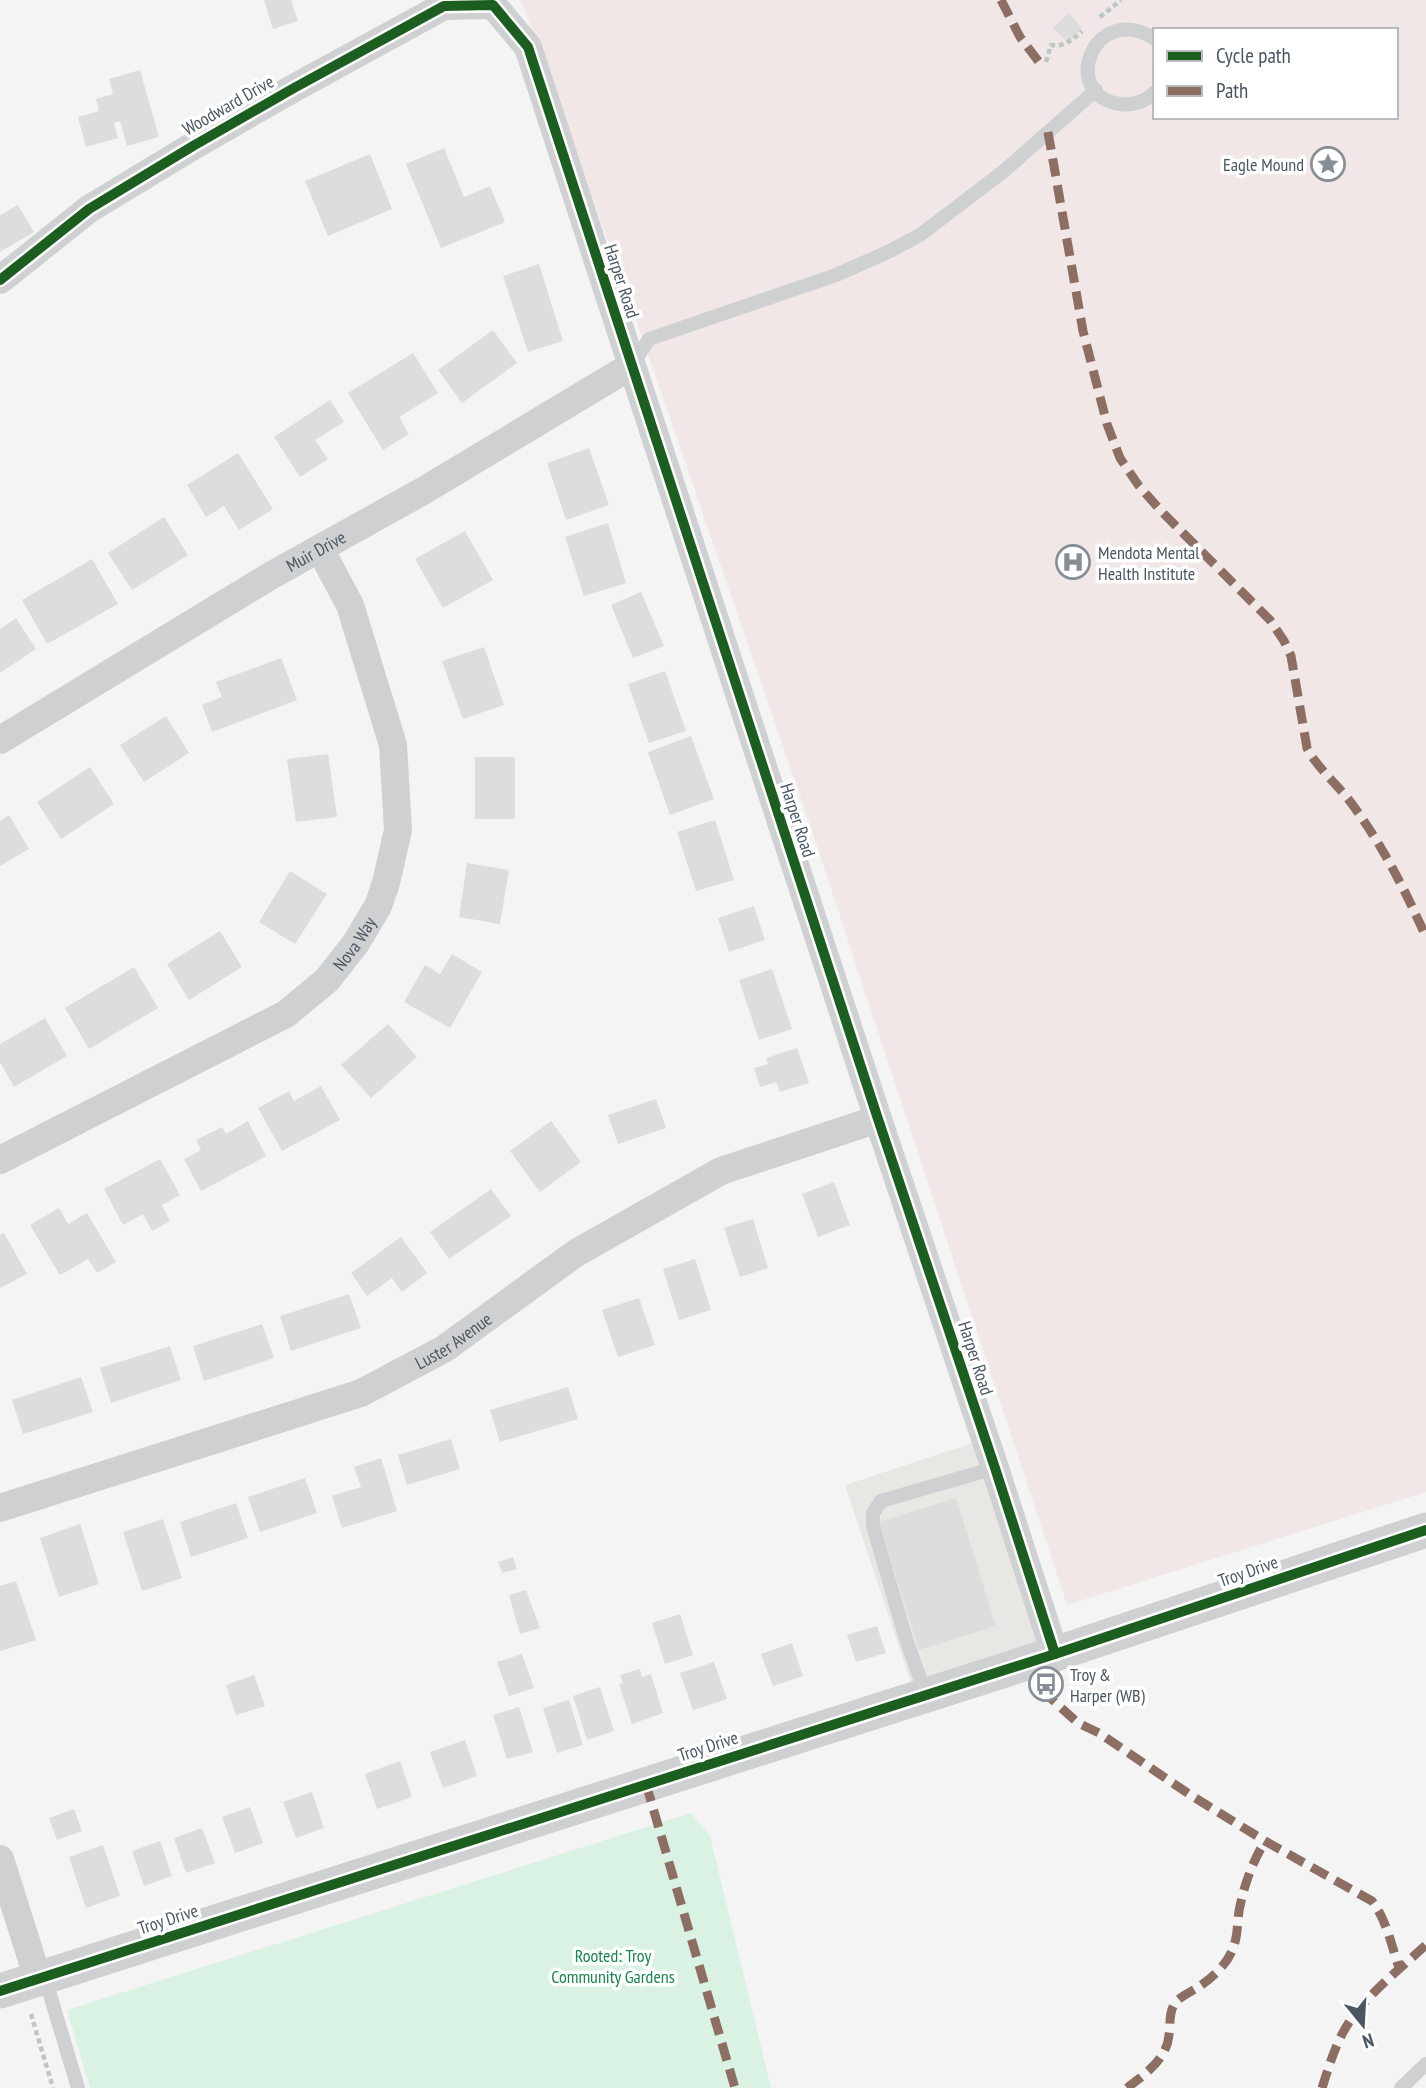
<svg xmlns="http://www.w3.org/2000/svg" width="1426" height="2088" font-family="'PT Sans Narrow',sans-serif">
<style>
.commercial{fill:#e8e7e3}
.medical{fill:#f1e7e6;fill-rule:evenodd}
.green{fill:#d9f2e3}
.building{fill:#ddddde}
.lines{fill:none;stroke-linecap:round;stroke-linejoin:round}
.path{stroke:#bcc7c4;stroke-width:4.5;stroke-dasharray:5 3.5;stroke-linecap:butt}
.service{stroke:#ced0d2;stroke-width:14}
.minor{stroke:#ced0d2;stroke-width:28}
.tertiary{stroke:#ced0d2;stroke-width:35}
.quiet{stroke:#8d6e63;stroke-width:9;stroke-dasharray:18 9;stroke-linecap:butt}
.cycleway-casing{stroke:#fff;stroke-width:15}
.cycleway{stroke:#1b5e20;stroke-width:10}
.labels{text-anchor:middle;dominant-baseline:central;stroke-width:7;stroke-linejoin:round;paint-order:stroke}
.street-label{font-size:18px;fill:#4a5661;stroke:#fff}
.poi-label{font-size:18px;fill:#4a5661;stroke:#fff;text-anchor:start}
.park-label{font-size:18px;fill:#17864f;stroke:#fff}
</style>
<rect width="100%" height="100%" fill="#f4f4f4"/>
<path class="commercial" d="M985 1439 1055 1654 916 1698 845 1485Z"/>
<path class="medical" d="M521 0H1426V1492L1067 1605 809 822 630 302ZM1155 30H1396V117H1155Z"/>
<path class="green" d="M691 1813 710 1836 771 2088H90L67 2010Z"/>
<g class="building">
<path d="M264 0H291L298 21 273 29Z"/>
<path d="M1069 13 1082 28 1068 43 1053 28Z"/>
<path d="M140 70 159 137 127 146 120 121 114 123 118 138 86 147 78 117 99 111 96 99 113 94 109 79Z"/>
<path d="M444 148 464 197 490 186 505 222 441 248 406 164Z"/>
<path d="M370 154 392 209 328 236 305 181Z"/>
<path d="M18 205 34 232 0 252V215Z"/>
<path d="M539 264 563 341 528 352 503 276Z"/>
<path d="M493 330 517 363 462 403 438 370Z"/>
<path d="M413 353 438 393 399 417 409 434 383 450 348 393Z"/>
<path d="M330 400 344 422 315 440 328 459 300 477 274 437Z"/>
<path d="M589 448 609 505 566 520 547 463Z"/>
<path d="M238 453 273 509 239 530 224 506 206 517 187 485Z"/>
<path d="M164 517 188 555 132 590 108 553Z"/>
<path d="M608 523 626 583 584 596 565 537Z"/>
<path d="M465 531 493 580 443 608 415 559Z"/>
<path d="M92 559 118 604 47 644 22 600Z"/>
<path d="M641 592 664 646 633 658 611 605Z"/>
<path d="M16 618 36 649 0 673V629Z"/>
<path d="M484 647 504 705 463 719 442 661Z"/>
<path d="M281 658 297 700 212 732 202 705 222 697 216 682Z"/>
<path d="M665 671 686 731 649 743 628 684Z"/>
<path d="M166 716 189 753 144 782 120 745Z"/>
<path d="M691 736 714 799 670 815 648 752Z"/>
<path d="M328 754 337 817 296 822 287 759Z"/>
<rect x="475" y="757" width="40" height="62"/>
<path d="M90 767 114 804 61 839 37 802Z"/>
<path d="M9 815 29 849 0 866V821Z"/>
<path d="M715 820 734 880 696 891 677 832Z"/>
<path d="M467 863 509 870 500 924 459 917Z"/>
<path d="M290 871 327 894 295 944 259 922Z"/>
<path d="M754 906 765 940 729 952 718 918Z"/>
<path d="M220 931 242 967 189 1000 167 964Z"/>
<path d="M452 954 482 972 450 1028 404 1002 425 965 440 974Z"/>
<path d="M134 967 158 1008 89 1049 65 1008Z"/>
<path d="M772 969 792 1029 759 1040 739 980Z"/>
<path d="M45 1018 67 1056 14 1087 0 1062V1044Z"/>
<path d="M388 1024 417 1057 371 1098 341 1065Z"/>
<path d="M797 1048 809 1083 780 1092 776 1082 760 1087 754 1068 768 1064 766 1058Z"/>
<path d="M321 1086 340 1120 282 1151 258 1108 289 1091 294 1101Z"/>
<path d="M656 1099 666 1128 618 1144 608 1115Z"/>
<path d="M248 1121 266 1156 201 1191 184 1159 201 1150 196 1140 222 1127 226 1134Z"/>
<path d="M551 1121 581 1162 540 1192 510 1151Z"/>
<path d="M160 1159 180 1195 162 1205 170 1221 152 1231 143 1214 123 1225 104 1189Z"/>
<path d="M834 1182 850 1225 818 1237 802 1194Z"/>
<path d="M491 1189 511 1216 449 1259 430 1232Z"/>
<path d="M59 1208 68 1224 87 1213 116 1262 97 1273 88 1259 60 1275 30 1225Z"/>
<path d="M753 1219 768 1268 740 1277 724 1228Z"/>
<path d="M4 1233 27 1274 0 1288V1235Z"/>
<path d="M401 1237 427 1273 402 1292 392 1278 367 1296 351 1273Z"/>
<path d="M695 1259 711 1310 679 1320 663 1269Z"/>
<path d="M349 1294 361 1328 291 1351 280 1316Z"/>
<path d="M639 1298 655 1345 618 1357 602 1310Z"/>
<path d="M262 1324 274 1358 204 1381 193 1346Z"/>
<path d="M170 1346 181 1380 111 1403 100 1368Z"/>
<path d="M81 1377 93 1412 23 1434 12 1400Z"/>
<path d="M568 1387 578 1419 500 1442 490 1410Z"/>
<path d="M451 1439 460 1469 407 1485 398 1455Z"/>
<path d="M381 1458 397 1511 342 1528 332 1496 361 1487 354 1467Z"/>
<path d="M305 1478 317 1513 260 1532 248 1497Z"/>
<path d="M956 1498 996 1626 919 1650 879 1522Z"/>
<path d="M236 1503 248 1538 191 1557 180 1522Z"/>
<path d="M163 1519 182 1578 142 1591 123 1532Z"/>
<path d="M80 1524 99 1584 59 1597 40 1538Z"/>
<path d="M513 1557 517 1569 502 1573 498 1562Z"/>
<path d="M16 1581 36 1640 0 1651V1586Z"/>
<path d="M526 1590 540 1628 520 1634 509 1595Z"/>
<path d="M680 1614 693 1655 665 1664 652 1623Z"/>
<path d="M877 1626 886 1653 856 1662 847 1635Z"/>
<path d="M792 1643 803 1676 773 1686 761 1654Z"/>
<path d="M522 1654 534 1688 509 1696 497 1662Z"/>
<path d="M714 1662 727 1699 693 1710 680 1673Z"/>
<path d="M640 1669 642 1677 651 1674 663 1713 632 1724 619 1684 623 1683 620 1675Z"/>
<path d="M254 1675 265 1706 236 1715 226 1685Z"/>
<path d="M600 1687 614 1731 587 1740 573 1696Z"/>
<path d="M569 1700 583 1745 557 1753 543 1708Z"/>
<path d="M519 1707 533 1752 507 1759 493 1715Z"/>
<path d="M465 1740 477 1776 443 1788 430 1752Z"/>
<path d="M400 1761 412 1797 377 1809 365 1774Z"/>
<path d="M312 1792 324 1828 296 1838 283 1802Z"/>
<path d="M250 1807 263 1843 235 1853 222 1817Z"/>
<path d="M74 1809 82 1831 57 1840 49 1818Z"/>
<path d="M202 1828 215 1863 186 1873 174 1838Z"/>
<path d="M160 1841 172 1876 144 1886 132 1851Z"/>
<path d="M103 1845 120 1896 86 1908 69 1857Z"/>
</g>
<g class="lines">
<g class="path">
<path d="M1100 17 1121 0"/>
<path d="M1046 62 1051 45C1065 47 1072 40 1082 31"/>
<path d="M31 2014 53 2088"/>
</g>
<g class="service">
<path d="M1155 39C1094 0 1058 95 1120 104 1133 106 1146 101 1155 92"/>
<path d="M633 364 649 339 836 275 890 251 920 235 1004 171 1096 90"/>
<path d="M926 1695 906 1639 873 1526V1513L881 1501 995 1468"/>
<path d="M45 1978 78 2088"/>
<path d="M1401 2088 1426 2064"/>
</g>
<g class="minor">
<path d="M0 280 89 209 193 146 294 88 444 6 493 5 528 47 878 1119 995 1468 1055 1654"/>
<path id="s1" d="M0 740 272 575 423 491 631 366"/>
<path id="s2" d="M0 1160 286 1014 327 980 356 943 378 906 386 883 398 830 393 745 350 605 320 549"/>
<path id="s3" d="M0 1508 361 1393 444 1349 576 1253 721 1171 878 1119"/>
<path d="M0 1859 38 1979"/>
</g>
<path class="tertiary" d="M0 1991 1055 1654 1426 1530"/>
<g class="quiet">
<path d="M1001 0 1020 37 1042 66"/>
<path d="M1048 132 1083 331 1107 424 1120 458 1139 486 1162 512 1270 620 1284 641 1291 656 1307 748C1318 769 1338 785 1352 804 1384 848 1404 888 1426 937"/>
<path d="M1045 1688 1046 1694 1078 1723 1099 1733 1192 1796 1265 1841 1372 1901C1387 1920 1392 1948 1400 1971"/>
<path d="M646 1784 735 2088"/>
<path d="M1127 2088C1145 2074 1167 2059 1169 2035 1171 2023 1168 2014 1175 2003 1180 1997 1190 1992 1197 1988 1211 1979 1228 1964 1233 1948 1238 1936 1237 1924 1239 1911 1244 1885 1252 1863 1265 1841"/>
<path d="M1322 2088C1330 2063 1338 2035 1355 2014 1375 1988 1402 1967 1426 1945"/>
</g>
<g class="cycleway-casing">
<g id="cycleway">
<path d="M0 280 89 209 193 146 294 88 444 6 493 5 528 47 878 1119 995 1468 1055 1654"/>
<path d="M0 1991 1055 1654 1426 1530"/>
</g>
</g>
<use href="#cycleway" class="cycleway"/>
</g>
<defs>
<g id="sight-ring" transform="scale(1.75)"><circle r="9.5" fill="#fff" stroke="#868d94" stroke-width="1.5"/><path d="M0-6L1.8-2.2L6-1.7L2.9 1.2L3.7 5.4L0 3.3L-3.7 5.4L-2.9 1.2L-6-1.7L-1.8-2.2Z" fill="#868d94"/></g>
<g id="hospital-ring" transform="scale(1.75)"><circle r="9.5" fill="#fff" stroke="#868d94" stroke-width="1.5"/><path d="M-5-5h3v3.5h4V-5h3V5h-3V1.5h-4V5h-3Z" fill="#868d94"/></g>
<g id="bus-ring" transform="scale(1.75)"><circle r="9.5" fill="#fff" stroke="#868d94" stroke-width="1.5"/><path d="M-5-6H5V4H4V6H2V4H-2V6H-4V4H-5ZM-3.5-4V0h7V-4ZM-3.5 1.2v1.5H-2V1.2ZM2 1.2v1.5H3.5V1.2Z" fill="#868d94"/></g>
</defs>
<g fill-rule="evenodd">
<use href="#sight-ring" x="1328" y="164"/>
<use href="#hospital-ring" x="1073" y="562"/>
<use href="#bus-ring" x="1046" y="1684"/>
</g>
<g class="labels">
<g class="street-label">
<text transform="translate(228 105) rotate(-30)">Woodward Drive</text>
<text transform="translate(622 281) rotate(72)">Harper Road</text>
<text stroke="none"><textPath href="#s1" startOffset="368">Muir Drive</textPath></text>
<text transform="translate(798 820) rotate(72)">Harper Road</text>
<text stroke="none"><textPath href="#s2" startOffset="420">Nova Way</textPath></text>
<text stroke="none"><textPath href="#s3" startOffset="485">Luster Avenue</textPath></text>
<text transform="translate(976 1358) rotate(72)">Harper Road</text>
<text transform="translate(1248 1571) rotate(-19)">Troy Drive</text>
<text transform="translate(708 1746) rotate(-18)">Troy Drive</text>
<text transform="translate(168 1919) rotate(-18)">Troy Drive</text>
</g>
<g class="poi-label">
<text x="1304" y="164" text-anchor="end">Eagle Mound</text>
<text x="1098" y="552">Mendota Mental<tspan x="1098" dy="21">Health Institute</tspan></text>
<text x="1070" y="1674">Troy &amp;<tspan x="1070" dy="21">Harper (WB)</tspan></text>
</g>
<g class="park-label">
<text x="613" y="1955">Rooted: Troy<tspan x="613" dy="21">Community Gardens</tspan></text>
</g>
</g>
<rect x="1153" y="28" width="245" height="91" fill="#ffffff" stroke="#b7bbc0" stroke-width="2"/>
<rect x="1167" y="51" width="35" height="10" fill="#1b5e20" stroke="#b7bbc0" stroke-width="2"/>
<text x="1216" y="63" font-size="21" fill="#4a5661">Cycle path</text>
<rect x="1167" y="86" width="35" height="10" fill="#8d6e63" stroke="#b7bbc0" stroke-width="2"/>
<text x="1216" y="98" font-size="21" fill="#4a5661">Path</text>
<g transform="translate(1363 2025) rotate(162)" stroke="#ffffff" stroke-width="5" paint-order="stroke">
<path d="M0-5L12 26L0 18L-12 26Z" fill="#4a5661"/>
<text y="-10" font-size="19" font-weight="bold" text-anchor="middle" fill="#4a5661">N</text>
</g>
</svg>
